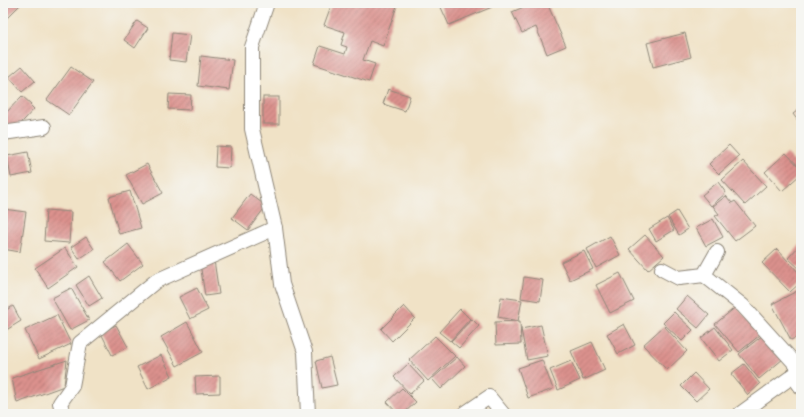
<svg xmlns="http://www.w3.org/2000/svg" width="804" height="417" font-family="Dekko,sans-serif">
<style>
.building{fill:url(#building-hatch)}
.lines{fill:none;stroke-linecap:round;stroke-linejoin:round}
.minor-casing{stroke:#8e8678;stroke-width:16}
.minor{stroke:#fff;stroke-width:14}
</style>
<defs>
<pattern id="building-hatch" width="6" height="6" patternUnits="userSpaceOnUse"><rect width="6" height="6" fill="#db918d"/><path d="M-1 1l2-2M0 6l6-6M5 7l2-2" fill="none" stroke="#b27773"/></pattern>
</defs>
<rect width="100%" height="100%" fill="#f6f6f2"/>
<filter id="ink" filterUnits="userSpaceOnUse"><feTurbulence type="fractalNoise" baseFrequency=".025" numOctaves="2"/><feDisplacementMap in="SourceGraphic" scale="8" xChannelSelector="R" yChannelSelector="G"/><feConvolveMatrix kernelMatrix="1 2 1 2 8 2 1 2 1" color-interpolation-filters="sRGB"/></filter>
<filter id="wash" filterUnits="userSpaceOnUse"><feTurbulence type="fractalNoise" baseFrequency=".012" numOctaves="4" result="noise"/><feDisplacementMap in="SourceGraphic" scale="16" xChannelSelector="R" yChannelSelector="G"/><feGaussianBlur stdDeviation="0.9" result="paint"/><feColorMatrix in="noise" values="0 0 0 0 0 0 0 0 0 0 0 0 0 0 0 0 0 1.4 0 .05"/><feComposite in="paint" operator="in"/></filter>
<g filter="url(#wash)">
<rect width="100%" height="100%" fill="#f0e2c6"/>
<g id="blocks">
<g class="building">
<path d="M3 3H22L7 18 3 14Z"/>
<path d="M332 3H398L383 46 370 41 363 60 375 64 369 82 314 64 320 46 345 54 347 47 341 45 345 32 324 25Z"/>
<path d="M439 3H490L492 7 449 25Z"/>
<path d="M533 3H547L566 46 547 54 536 27 522 33 512 12Z"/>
<path d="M137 21 148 28 135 48 124 40Z"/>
<path d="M172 33 190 35 186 62 169 60Z"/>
<path d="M685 33 691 57 653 67 647 43Z"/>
<path d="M201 56 233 60 229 90 198 86Z"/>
<path d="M22 66 35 81 22 92 9 77Z"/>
<path d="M71 67 93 82 69 115 47 100Z"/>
<path d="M388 89 410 96 405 111 383 104Z"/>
<path d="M169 94 191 95 190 110 168 109Z"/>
<path d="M22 96 31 104 30 105 34 109 15 130 3 119V116Z"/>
<rect x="263" y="97" width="16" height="27"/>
<path d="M801 108V125L793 114Z"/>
<path d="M729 145 739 156 719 174 709 164Z"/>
<path d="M216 146 231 147 230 168 215 167Z"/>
<path d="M28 152 32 173 11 177 7 156Z"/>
<path d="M786 153 801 169V174L782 191 765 172Z"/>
<path d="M743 161 766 186 745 205 722 180Z"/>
<path d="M147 164 163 193 142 204 126 175Z"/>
<path d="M718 182 726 193 711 206 702 195Z"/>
<path d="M130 191 141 228 119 234 109 197Z"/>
<path d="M250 194 266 206 248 230 232 218Z"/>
<path d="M726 196 732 203 735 201 755 226 735 241 715 216 719 214 713 206Z"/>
<path d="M3 209 26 212 20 252 3 249Z"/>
<path d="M46 210 71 212 69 243 44 241Z"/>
<path d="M677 211 688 229 679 235 668 217Z"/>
<path d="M667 218 674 230 656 241 649 229Z"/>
<path d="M713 219 723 237 706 246 696 228Z"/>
<path d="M645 235 664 256 648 270 629 249Z"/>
<path d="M610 236 620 255 596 268 587 249Z"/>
<path d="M86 237 94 249 79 259 71 247Z"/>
<path d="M128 244 143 264 120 281 105 262Z"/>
<path d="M801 244V270L788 258Z"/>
<path d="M65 248 78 267 48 288 35 268Z"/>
<path d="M777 249 801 275V282L790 292 762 263Z"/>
<path d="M584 251 593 269 570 280 561 262Z"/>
<path d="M214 260 219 294 205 296 200 263Z"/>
<path d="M620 273 634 301 610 313 596 285Z"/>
<path d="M89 276 102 298 89 306 76 285Z"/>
<path d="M524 277 543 280 540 301 521 298Z"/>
<path d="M71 288 89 320 70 330 52 298Z"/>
<path d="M197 288 208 310 190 319 179 297Z"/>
<path d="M801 289V335L791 340 772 304Z"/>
<path d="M687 296 709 315 698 328 676 309Z"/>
<path d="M501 297 522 300 518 321 498 317Z"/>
<path d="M13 306 21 321 3 332V312Z"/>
<path d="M404 306 415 318 392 341 381 329Z"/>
<path d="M737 306 760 335 739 352 715 324Z"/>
<path d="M460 309 470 319 450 341 439 332Z"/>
<path d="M674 312 693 330 682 341 663 323Z"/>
<path d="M57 315 71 344 39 359 25 330Z"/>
<path d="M472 319 479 326 459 348 451 341Z"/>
<path d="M520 321 521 344 496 345 495 322Z"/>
<path d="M187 322 203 352 177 366 161 337Z"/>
<path d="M624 324 635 345 618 354 607 334Z"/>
<path d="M116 325 128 347 112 355 101 333Z"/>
<path d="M541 325 548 356 527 360 521 329Z"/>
<path d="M664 326 687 351 667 370 643 345Z"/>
<path d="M715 327 733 350 719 361 701 338Z"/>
<path d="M763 335 783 359 759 379 739 354Z"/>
<path d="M435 336 455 356 428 381 409 360Z"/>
<path d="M592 342 605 370 583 380 571 351Z"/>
<path d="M161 355 172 376 148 389 137 367Z"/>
<path d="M330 357 337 385 322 388 316 361Z"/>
<path d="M457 357 465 366 441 389 432 379Z"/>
<path d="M67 360 64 386 17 403 12 378Z"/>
<path d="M542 360 553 389 528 398 518 368Z"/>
<path d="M571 361 580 380 558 390 550 370Z"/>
<path d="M408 364 424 381 410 394 394 377Z"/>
<path d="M744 364 760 384 748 395 731 374Z"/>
<path d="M694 373 709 389 696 401 681 386Z"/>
<path d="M220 376V393L196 394 195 377Z"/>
<path d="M402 388 416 402 403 414H398L387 402Z"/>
</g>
</g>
</g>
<g filter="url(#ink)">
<use href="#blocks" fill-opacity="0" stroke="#8e8678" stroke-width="1"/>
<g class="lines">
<g class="minor-casing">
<g id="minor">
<path d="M3 133 44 127"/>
<path d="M275 228 282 284 305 352 308 414"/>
<path d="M662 269 679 278 704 275 717 252"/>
<path d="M704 275 743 306 801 370"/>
<path d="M793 376 801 387"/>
<path d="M63 414 60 403 72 386 80 343 156 281 275 228 252 129V47L267 3"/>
<path d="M464 414 489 397 503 414"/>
<path d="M740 414 801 370"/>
</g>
</g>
<use href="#minor" class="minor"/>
</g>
</g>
<rect width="804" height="417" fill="none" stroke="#f6f6f2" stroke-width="16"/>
</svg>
